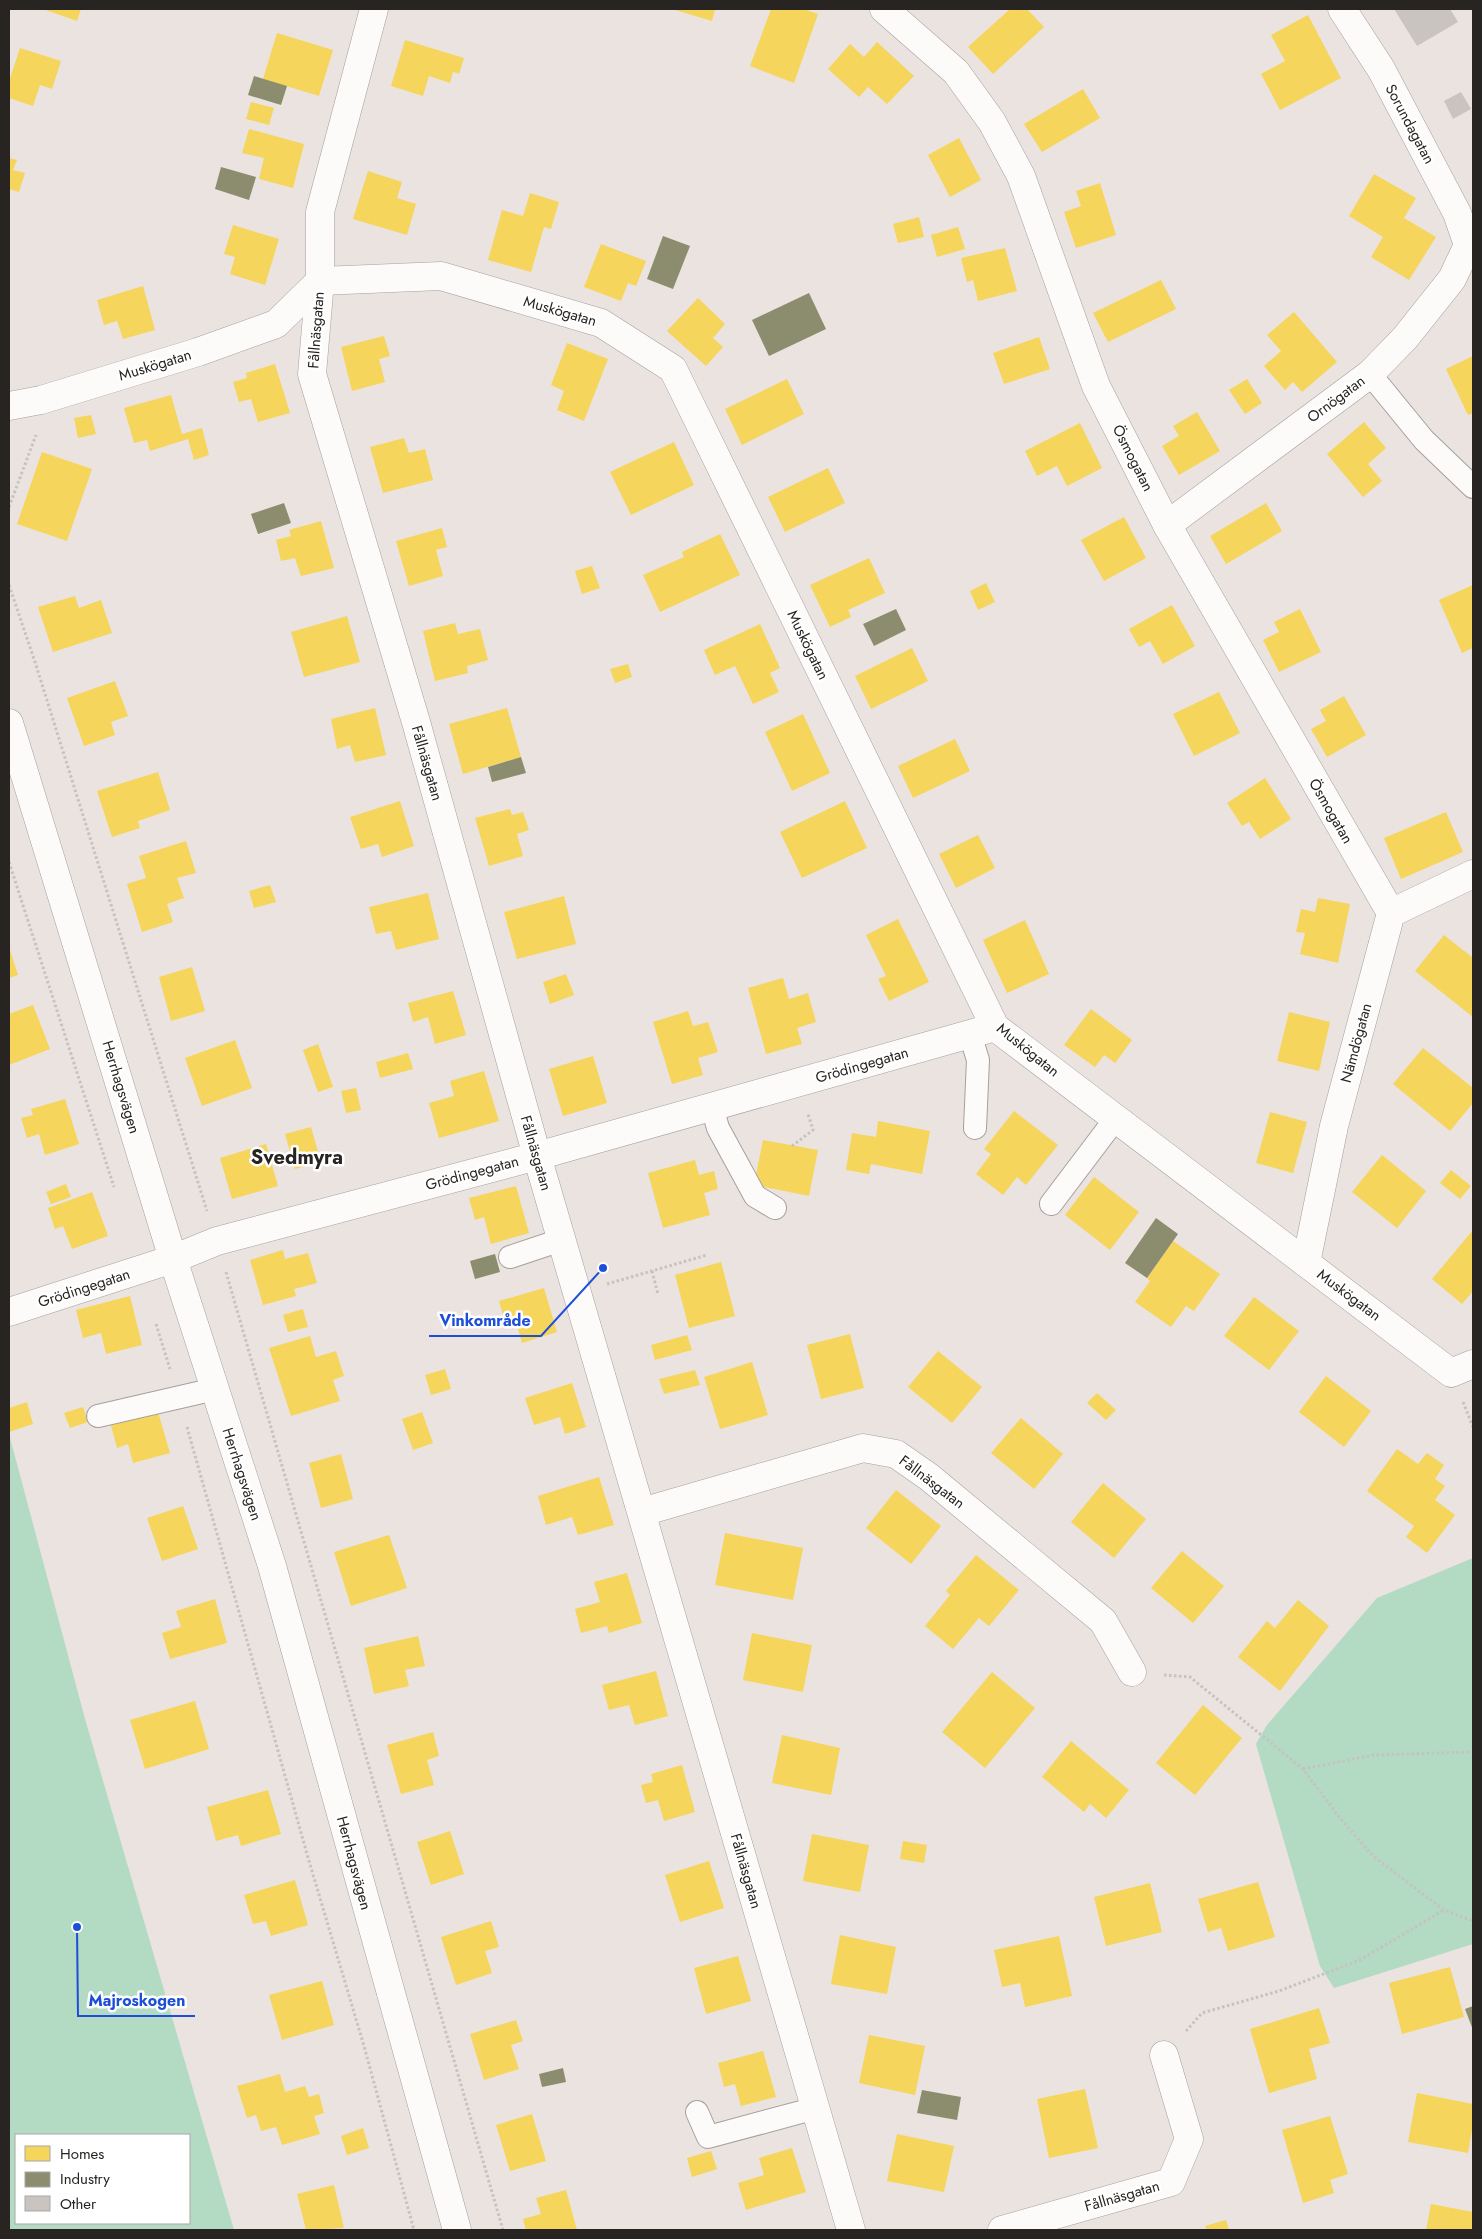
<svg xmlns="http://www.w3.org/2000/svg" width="1482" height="2239" font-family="Jost,sans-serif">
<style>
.green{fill:#b3dac2;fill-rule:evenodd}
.homes{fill:#f6d55c}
.industry{fill:#8c8c6e}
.building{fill:#cac4c1}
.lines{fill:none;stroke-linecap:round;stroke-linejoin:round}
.lane-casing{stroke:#a5a09d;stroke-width:24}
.street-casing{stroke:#a5a09d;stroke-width:29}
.path{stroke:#c5c3c1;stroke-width:3;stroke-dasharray:2.5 2.5;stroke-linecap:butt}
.lane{stroke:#fcfbfa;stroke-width:22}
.street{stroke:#fcfbfa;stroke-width:28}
.labels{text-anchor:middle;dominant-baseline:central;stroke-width:5;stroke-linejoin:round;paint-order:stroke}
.street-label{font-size:15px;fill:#282421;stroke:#fff}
.district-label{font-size:20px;font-weight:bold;fill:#282421;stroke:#fff}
.leader{fill:none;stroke:#1d4ed8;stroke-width:2}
.callout-dot{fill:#1d4ed8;stroke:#fff;stroke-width:2}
.callout-label{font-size:16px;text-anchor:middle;font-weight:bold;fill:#1d4ed8;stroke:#fff;stroke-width:5;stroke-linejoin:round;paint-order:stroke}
</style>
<rect width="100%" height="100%" fill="#eae3df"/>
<g class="green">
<path d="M9 1434 85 1719 234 2230H9ZM16 2135H189V2223H16Z"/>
<path d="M1473 1558V1944L1334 1988 1320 1966 1256 1744 1267 1725 1377 1598Z"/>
</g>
<g class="homes">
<path d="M43 9H81L77 21Z"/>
<path d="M672 9H715L712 21Z"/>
<path d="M771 9H804L818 14 794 83 750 66Z"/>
<path d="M1010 9H1027L1044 27 993 74 968 47Z"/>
<path d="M1308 15 1341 78 1280 110 1261 74 1285 61 1271 35Z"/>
<path d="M277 33 333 50 319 96 263 79Z"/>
<path d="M405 40 464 58 459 74 453 72 450 83 429 76 423 96 391 86Z"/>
<path d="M877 42 914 76 887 104 868 87 859 97 828 69 850 44 864 57Z"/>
<path d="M20 48 61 61 52 89 40 85 33 106 9 98V81Z"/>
<path d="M1083 89 1100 118 1042 152 1024 124Z"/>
<path d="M251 102 274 108 269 125 246 119Z"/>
<path d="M249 129 304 144 293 188 259 179 264 158 242 153Z"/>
<path d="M959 138 981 180 950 197 928 155Z"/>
<path d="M9 158 17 160 13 170 25 173 19 192 9 189Z"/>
<path d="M368 171 402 182 397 198 416 204 407 235 353 219Z"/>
<path d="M1374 174 1416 198 1404 218 1436 237 1409 280 1371 257 1383 237 1349 216Z"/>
<path d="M1100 183 1116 235 1076 248 1064 212 1081 206 1076 191Z"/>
<path d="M530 193 559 202 551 229 544 227 531 272 488 260 502 210 523 216Z"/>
<path d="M919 217 924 237 898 243 893 224Z"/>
<path d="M233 225 279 239 265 285 230 274 235 257 224 254Z"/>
<path d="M958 227 965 249 937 257 931 235Z"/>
<path d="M601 244 646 261 636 286 628 283 621 301 584 287Z"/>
<path d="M1005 248 1017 291 978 301 973 280 967 282 961 258Z"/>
<path d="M1161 280 1176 309 1108 342 1093 313Z"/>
<path d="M143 286 155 330 123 339 117 321 104 325 97 300Z"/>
<path d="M698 298 725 324 713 338 723 347 706 366 667 331Z"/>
<path d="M1294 312 1337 362 1302 392 1293 382 1285 390 1264 366 1281 351 1267 335Z"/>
<path d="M384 336 390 356 379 359 385 382 352 391 341 347Z"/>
<path d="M1039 337 1050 369 1004 384 993 353Z"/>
<path d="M567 343 608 359 584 421 557 410 564 391 551 385Z"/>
<path d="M1473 356V413L1468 415 1446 369Z"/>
<path d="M275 364 290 413 258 422 251 399 239 402 233 382 247 378 246 373Z"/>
<path d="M787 379 804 414 742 445 725 409Z"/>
<path d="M1247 379 1262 403 1245 414 1229 390Z"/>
<path d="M171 395 182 434 202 428 209 455 194 460 188 439 150 451 147 440 134 443 124 408Z"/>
<path d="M1197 412 1220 451 1179 475 1162 446 1179 436 1173 426Z"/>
<path d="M91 415 96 434 78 438 74 418Z"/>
<path d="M1364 422 1386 448 1368 464 1382 481 1363 497 1327 454Z"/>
<path d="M1080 423 1102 468 1067 486 1057 466 1037 476 1025 451Z"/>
<path d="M404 438 409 453 425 449 433 480 383 493 370 447Z"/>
<path d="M674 442 694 485 631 515 610 472Z"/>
<path d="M42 452 92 469 67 541 17 524Z"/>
<path d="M828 468 845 503 785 532 768 497Z"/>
<path d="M1266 503 1282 531 1226 564 1210 536Z"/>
<path d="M1124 517 1146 558 1104 581 1081 540Z"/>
<path d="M321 521 334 568 301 576 295 558 281 561 276 540 291 536 289 530Z"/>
<path d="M442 528 447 547 436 550 443 576 409 586 396 541Z"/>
<path d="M720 534 740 575 660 612 643 575 684 557 682 552Z"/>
<path d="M869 558 885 593 848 610 851 617 830 627 810 585Z"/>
<path d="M592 566 600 588 582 594 575 571Z"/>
<path d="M986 583 995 602 978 610 970 591Z"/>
<path d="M1473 585V648L1462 653 1439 600Z"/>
<path d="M75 596 79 608 101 600 112 633 53 652 38 607Z"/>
<path d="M1172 605 1195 646 1163 664 1150 641 1139 647 1129 629Z"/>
<path d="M1300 609 1321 652 1279 672 1263 640 1279 632 1274 622Z"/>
<path d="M347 616 360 662 304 677 291 632Z"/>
<path d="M455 623 458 634 480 629 488 660 467 666 468 673 435 681 423 631Z"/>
<path d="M760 624 780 668 770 673 779 692 753 704 735 666 715 675 704 650Z"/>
<path d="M912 648 928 681 871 709 855 676Z"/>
<path d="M628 664 632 677 615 683 610 669Z"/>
<path d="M115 681 128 716 111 722 115 735 84 746 67 698Z"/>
<path d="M1219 692 1240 733 1194 756 1173 714Z"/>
<path d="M1344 696 1366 735 1327 757 1311 729 1326 721 1320 710Z"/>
<path d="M375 708 386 755 355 762 350 745 337 749 331 719Z"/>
<path d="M507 708 521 757 463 774 449 724Z"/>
<path d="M803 714 830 773 792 791 765 732Z"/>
<path d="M955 739 970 771 913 798 898 766Z"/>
<path d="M158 772 170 810 138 821 140 828 112 837 97 791Z"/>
<path d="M1265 778 1291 819 1260 839 1249 822 1242 826 1227 803Z"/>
<path d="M400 801 414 846 382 857 378 844 361 849 350 817Z"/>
<path d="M845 801 867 848 802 878 780 832Z"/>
<path d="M510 809 512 815 523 812 529 830 517 834 523 856 489 866 475 818Z"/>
<path d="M1446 812 1463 852 1401 879 1384 838Z"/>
<path d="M978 835 995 868 956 888 939 854Z"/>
<path d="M186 841 196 873 177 878 184 898 167 904 173 922 142 932 127 884 146 878 139 856Z"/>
<path d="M270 885 276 902 254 908 249 891Z"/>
<path d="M428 893 439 939 396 950 391 931 376 934 369 907Z"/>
<path d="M564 896 576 944 517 959 504 912Z"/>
<path d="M1318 898 1350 904 1338 963 1300 954 1305 933 1296 932 1301 909 1315 912Z"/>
<path d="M898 919 929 982 889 1001 878 979 886 976 866 935Z"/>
<path d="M1025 920 1049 974 1007 993 983 940Z"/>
<path d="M1444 935 1473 958V1017L1415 971Z"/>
<path d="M9 947 18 975 9 978Z"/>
<path d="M192 967 205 1011 171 1021 159 977Z"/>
<path d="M566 974 574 995 550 1004 543 982Z"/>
<path d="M783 978 789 999 808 993 816 1022 797 1028 802 1044 766 1054 748 988Z"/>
<path d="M453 991 466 1035 435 1044 428 1017 413 1022 408 1003Z"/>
<path d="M33 1005 50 1049 9 1065V1014Z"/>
<path d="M1091 1009 1132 1040 1115 1063 1104 1055 1095 1067 1064 1045Z"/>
<path d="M688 1011 693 1026 708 1022 718 1052 698 1058 703 1075 672 1084 653 1022Z"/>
<path d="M1289 1012 1330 1022 1319 1071 1277 1061Z"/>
<path d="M235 1040 252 1088 202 1106 185 1058Z"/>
<path d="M318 1044 333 1087 318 1092 303 1050Z"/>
<path d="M1423 1048 1473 1088V1103L1450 1131 1393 1084Z"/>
<path d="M408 1053 413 1069 380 1078 376 1062Z"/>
<path d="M593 1056 607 1103 563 1116 549 1069Z"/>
<path d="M484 1071 499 1121 439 1138 429 1103 454 1096 450 1081Z"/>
<path d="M356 1088 361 1110 346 1113 341 1091Z"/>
<path d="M65 1099 79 1144 45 1155 39 1134 27 1138 21 1118 33 1115 31 1109Z"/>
<path d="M1014 1111 1058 1145 1026 1185 1017 1177 1003 1195 976 1174 991 1154 984 1149Z"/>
<path d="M1270 1112 1307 1122 1293 1173 1256 1163Z"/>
<path d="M878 1121 930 1131 922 1174 871 1164 869 1174 846 1170 852 1133 876 1137Z"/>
<path d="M311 1127 321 1162 295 1169 285 1134Z"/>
<path d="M763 1140 818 1150 809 1196 754 1185Z"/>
<path d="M266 1144 278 1186 232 1199 220 1158Z"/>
<path d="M1382 1155 1426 1191 1397 1228 1352 1192Z"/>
<path d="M695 1160 699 1175 714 1171 718 1189 704 1193 710 1215 663 1228 648 1173Z"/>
<path d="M1451 1170 1471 1186 1460 1199 1440 1183Z"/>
<path d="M1094 1177 1139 1212 1110 1250 1065 1215Z"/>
<path d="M66 1184 71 1197 51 1204 46 1192Z"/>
<path d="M516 1186 529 1233 491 1244 484 1217 475 1220 469 1198Z"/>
<path d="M92 1192 108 1236 72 1249 63 1226 55 1229 48 1208Z"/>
<path d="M1473 1230V1291L1462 1304 1432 1279Z"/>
<path d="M1173 1241 1220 1274 1194 1311 1186 1306 1171 1327 1135 1302 1150 1281 1147 1278Z"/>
<path d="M283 1250 285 1259 308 1253 317 1283 294 1289 296 1296 263 1305 250 1260Z"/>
<path d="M721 1262 735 1316 689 1328 675 1275Z"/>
<path d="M544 1288 557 1332 522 1343 515 1319 505 1322 499 1301Z"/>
<path d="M130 1296 142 1345 106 1354 101 1333 83 1338 76 1310Z"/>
<path d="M1254 1297 1299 1331 1269 1370 1224 1336Z"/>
<path d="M303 1309 308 1327 288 1332 283 1315Z"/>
<path d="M850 1334 864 1388 821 1399 807 1345Z"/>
<path d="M687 1335 692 1350 655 1360 651 1345Z"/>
<path d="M310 1336 316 1357 336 1351 344 1376 333 1380 340 1401 291 1416 269 1348Z"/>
<path d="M938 1351 982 1387 952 1423 908 1387Z"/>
<path d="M752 1362 768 1415 720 1429 704 1377Z"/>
<path d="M445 1369 451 1389 431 1395 425 1375Z"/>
<path d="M695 1370 700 1385 664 1394 659 1379Z"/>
<path d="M1326 1376 1371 1411 1344 1447 1299 1412Z"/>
<path d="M572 1383 586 1427 565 1434 560 1417 534 1425 525 1398Z"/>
<path d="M1097 1393 1116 1410 1106 1420 1087 1403Z"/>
<path d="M27 1402 33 1424 9 1432V1408Z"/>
<path d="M156 1405 170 1453 133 1463 128 1444 117 1448 109 1418Z"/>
<path d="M83 1407 88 1422 70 1428 64 1413Z"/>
<path d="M422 1412 433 1443 413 1450 402 1419Z"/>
<path d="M1021 1418 1063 1454 1034 1489 991 1453Z"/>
<path d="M1397 1449 1418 1464 1427 1453 1444 1465 1435 1479 1445 1486 1435 1500 1455 1515 1427 1553 1406 1537 1414 1526 1367 1491Z"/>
<path d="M341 1454 353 1499 321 1508 309 1463Z"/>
<path d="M599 1477 614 1525 578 1535 572 1517 546 1525 538 1496Z"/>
<path d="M1103 1483 1146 1519 1114 1558 1071 1522Z"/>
<path d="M896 1490 941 1526 911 1564 866 1528Z"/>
<path d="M183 1506 198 1549 162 1561 147 1518Z"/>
<path d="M725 1533 803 1548 793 1600 715 1585Z"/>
<path d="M389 1535 407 1588 351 1606 334 1552Z"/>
<path d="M1182 1551 1224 1586 1193 1623 1151 1588Z"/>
<path d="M976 1555 1019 1590 989 1626 979 1618 953 1649 925 1626 950 1595 946 1591Z"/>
<path d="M627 1573 642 1623 609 1633 607 1626 581 1633 575 1609 600 1602 594 1582Z"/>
<path d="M215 1599 227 1643 170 1659 162 1633 181 1627 176 1611Z"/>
<path d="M1298 1600 1329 1626 1280 1691 1238 1657 1267 1621 1275 1628Z"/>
<path d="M752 1633 812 1645 803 1692 743 1680Z"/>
<path d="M418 1636 425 1666 405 1670 409 1686 374 1694 364 1648Z"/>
<path d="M656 1671 668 1716 635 1725 629 1705 609 1710 602 1685Z"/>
<path d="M992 1672 1035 1708 985 1768 942 1732Z"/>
<path d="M195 1701 209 1749 145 1769 130 1720Z"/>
<path d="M1203 1705 1242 1738 1195 1795 1156 1763Z"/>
<path d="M433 1732 439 1756 427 1760 434 1785 401 1794 387 1745Z"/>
<path d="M782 1735 840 1748 831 1795 772 1783Z"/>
<path d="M1071 1741 1129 1790 1106 1818 1090 1804 1084 1812 1042 1777Z"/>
<path d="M682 1765 695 1812 664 1821 658 1800 646 1803 641 1785 653 1782 651 1774Z"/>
<path d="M268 1790 281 1834 241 1846 238 1835 216 1841 207 1807Z"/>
<path d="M450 1831 464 1874 431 1885 417 1842Z"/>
<path d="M812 1834 869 1845 860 1892 803 1881Z"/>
<path d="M903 1841 927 1845 924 1863 900 1859Z"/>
<path d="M709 1861 724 1908 680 1922 665 1875Z"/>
<path d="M295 1880 308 1925 271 1936 266 1921 253 1924 244 1895Z"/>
<path d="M1258 1882 1275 1937 1228 1951 1221 1928 1208 1932 1198 1899Z"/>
<path d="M1150 1883 1162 1932 1106 1946 1094 1897Z"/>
<path d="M491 1921 499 1947 485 1951 492 1973 456 1985 441 1937Z"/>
<path d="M840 1935 896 1947 887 1994 831 1984Z"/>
<path d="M1059 1936 1072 1996 1025 2007 1020 1983 1002 1987 994 1950Z"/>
<path d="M738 1956 751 2001 706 2014 694 1968Z"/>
<path d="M1450 1967 1464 2017 1402 2034 1389 1983Z"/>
<path d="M322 1981 334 2025 282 2040 269 1995Z"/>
<path d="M1319 2008 1330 2043 1309 2049 1317 2079 1269 2093 1250 2029Z"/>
<path d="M516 2020 523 2041 511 2045 519 2069 484 2080 470 2034Z"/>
<path d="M869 2035 925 2046 915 2095 859 2083Z"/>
<path d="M763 2051 776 2097 741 2106 735 2084 724 2087 718 2063Z"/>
<path d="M280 2074 285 2092 305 2086 309 2097 319 2094 324 2113 314 2116 320 2134 282 2145 276 2127 261 2131 256 2115 247 2118 237 2086Z"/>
<path d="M1085 2089 1098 2148 1049 2158 1037 2099Z"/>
<path d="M1417 2093 1473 2104V2124L1468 2153 1408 2142Z"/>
<path d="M532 2114 546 2161 510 2171 496 2125Z"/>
<path d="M1330 2116 1348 2174 1330 2180 1334 2193 1303 2203 1282 2130Z"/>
<path d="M363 2128 369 2148 347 2155 341 2136Z"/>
<path d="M897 2134 954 2146 944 2192 887 2181Z"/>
<path d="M792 2148 806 2192 746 2210 738 2183 764 2175 759 2158Z"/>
<path d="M711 2151 717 2169 692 2177 687 2158Z"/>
<path d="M334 2185 344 2228 306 2230 297 2194Z"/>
<path d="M566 2190 577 2230H526L523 2219 541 2214 536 2198Z"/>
<path d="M1431 2204 1473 2212V2230H1426Z"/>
<path d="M1226 2220 1229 2230H1207L1205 2226Z"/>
</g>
<g class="industry">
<path d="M254 76 287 86 281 105 248 95Z"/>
<path d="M221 167 256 177 249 200 215 189Z"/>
<path d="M663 236 690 246 673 289 647 279Z"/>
<path d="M809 293 826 329 769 356 752 320Z"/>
<path d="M284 503 291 523 258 534 251 514Z"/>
<path d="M896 609 906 630 874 646 863 624Z"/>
<path d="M521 757 526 773 492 782 488 767Z"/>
<path d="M1156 1218 1178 1234 1147 1278 1125 1263Z"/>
<path d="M495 1254 500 1272 475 1279 470 1261Z"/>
<path d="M1473 2006V2030L1465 2009Z"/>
<path d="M563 2068 566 2082 542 2087 539 2074Z"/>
<path d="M922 2090 961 2097 957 2120 917 2113Z"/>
</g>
<g class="building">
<path d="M1394 9H1450L1458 22 1417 46Z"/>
<path d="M1461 92 1471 109 1453 119 1444 101Z"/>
</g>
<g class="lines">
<g class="lane-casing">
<g id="lane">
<path d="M1370 374 1424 440 1473 487"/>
<path d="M970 1034 978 1060 975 1128"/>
<path d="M712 1107 718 1128 755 1196 775 1208"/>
<path d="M1051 1204 1116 1118"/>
<path d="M510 1257 561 1240"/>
<path d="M98 1416 215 1389"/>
<path d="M697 2112 708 2137 816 2108"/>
</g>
</g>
<g class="street-casing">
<g id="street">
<path d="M374 9 320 212V281L312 374 416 722 537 1156 851 2230"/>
<path d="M884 9 956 72 992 122 1021 176 1096 386 1167 525 1391 913"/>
<path d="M1342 9 1381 69 1457 213 1468 245"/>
<path d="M9 406 41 400 198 352 276 324 320 281 441 276 601 323 673 369 995 1027 1451 1373 1473 1364"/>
<path d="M1167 525 1370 374 1405 338 1452 279 1468 245 1473 243"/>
<path d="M9 723 173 1259 272 1566 457 2230"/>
<path d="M1306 1263 1334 1126 1391 913 1473 874"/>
<path d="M9 1312 173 1259 217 1241 537 1156 995 1027"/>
<path d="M642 1512 863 1448 896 1454 929 1477 1103 1621 1132 1672"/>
<path d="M1002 2230 1171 2182 1189 2139 1164 2055"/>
</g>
</g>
<g class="path">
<path d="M9 507 36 435"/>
<path d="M9 585 35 662 207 1211"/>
<path d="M9 862 114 1187"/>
<path d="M792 1146 813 1130 808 1114"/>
<path d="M652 1271 658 1294"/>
<path d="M226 1272 503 2230"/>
<path d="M607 1284 707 1255"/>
<path d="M156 1324 170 1369"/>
<path d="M1463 1402 1473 1427"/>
<path d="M187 1427 309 1861 364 2046 414 2230"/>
<path d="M1164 1675 1190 1677 1303 1769 1339 1817 1373 1856 1444 1910 1473 1921"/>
<path d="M1303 1769 1374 1755 1470 1752"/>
<path d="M1186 2031 1202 2013 1279 1991 1360 1960 1444 1910"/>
</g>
<use href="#lane" class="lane"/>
<use href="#street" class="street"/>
</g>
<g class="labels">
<g class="street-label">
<text transform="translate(1410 124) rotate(62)">Sorundagatan</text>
<text transform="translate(560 311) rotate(16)">Muskögatan</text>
<text transform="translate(316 330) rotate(-86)">Fållnäsgatan</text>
<text transform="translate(155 365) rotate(-17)">Muskögatan</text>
<text transform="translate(1336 399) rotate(-37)">Ornögatan</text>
<text transform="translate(1133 458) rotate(63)">Ösmogatan</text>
<text transform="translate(808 645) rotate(64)">Muskögatan</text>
<text transform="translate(427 763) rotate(74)">Fållnäsgatan</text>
<text transform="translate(1331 811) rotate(60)">Ösmogatan</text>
<text transform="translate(1356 1043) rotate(-75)">Nämdögatan</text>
<text transform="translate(1028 1050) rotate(39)">Muskögatan</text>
<text transform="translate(862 1065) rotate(-16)">Grödingegatan</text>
<text transform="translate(121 1087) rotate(73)">Herrhagsvägen</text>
<text transform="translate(536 1153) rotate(74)">Fållnäsgatan</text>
<text transform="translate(472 1173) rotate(-15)">Grödingegatan</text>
<text transform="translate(84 1288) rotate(-18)">Grödingegatan</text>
<text transform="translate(1349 1295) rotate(37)">Muskögatan</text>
<text transform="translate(242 1474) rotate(72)">Herrhagsvägen</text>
<text transform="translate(932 1482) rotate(37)">Fållnäsgatan</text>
<text transform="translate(354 1863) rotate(75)">Herrhagsvägen</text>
<text transform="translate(746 1871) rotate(74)">Fållnäsgatan</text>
<text transform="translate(1122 2196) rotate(-16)">Fållnäsgatan</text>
</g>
<g class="district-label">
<text x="297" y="1157">Svedmyra</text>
</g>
</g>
<path class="leader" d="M603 1268L541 1336H429M77 1927L78 2016H195"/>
<g class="callout-dot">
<circle cx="603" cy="1268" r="5"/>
<circle cx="77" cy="1927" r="5"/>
</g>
<g class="callout-label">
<text x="485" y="1326">Vinkområde</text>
<text x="137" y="2006">Majroskogen</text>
</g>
<rect width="1482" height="2239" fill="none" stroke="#282421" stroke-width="20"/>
<rect x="15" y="2134" width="175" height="90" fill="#ffffff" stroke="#a9a7a6"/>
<rect x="25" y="2146" width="25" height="15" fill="#f6d55c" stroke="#a9a7a6"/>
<text x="60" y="2159" font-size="15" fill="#282421">Homes</text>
<rect x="25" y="2172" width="25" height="15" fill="#8c8c6e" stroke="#a9a7a6"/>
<text x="60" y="2184" font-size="15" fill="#282421">Industry</text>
<rect x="25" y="2196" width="25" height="15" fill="#cac4c1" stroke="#a9a7a6"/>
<text x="60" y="2209" font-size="15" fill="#282421">Other</text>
</svg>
